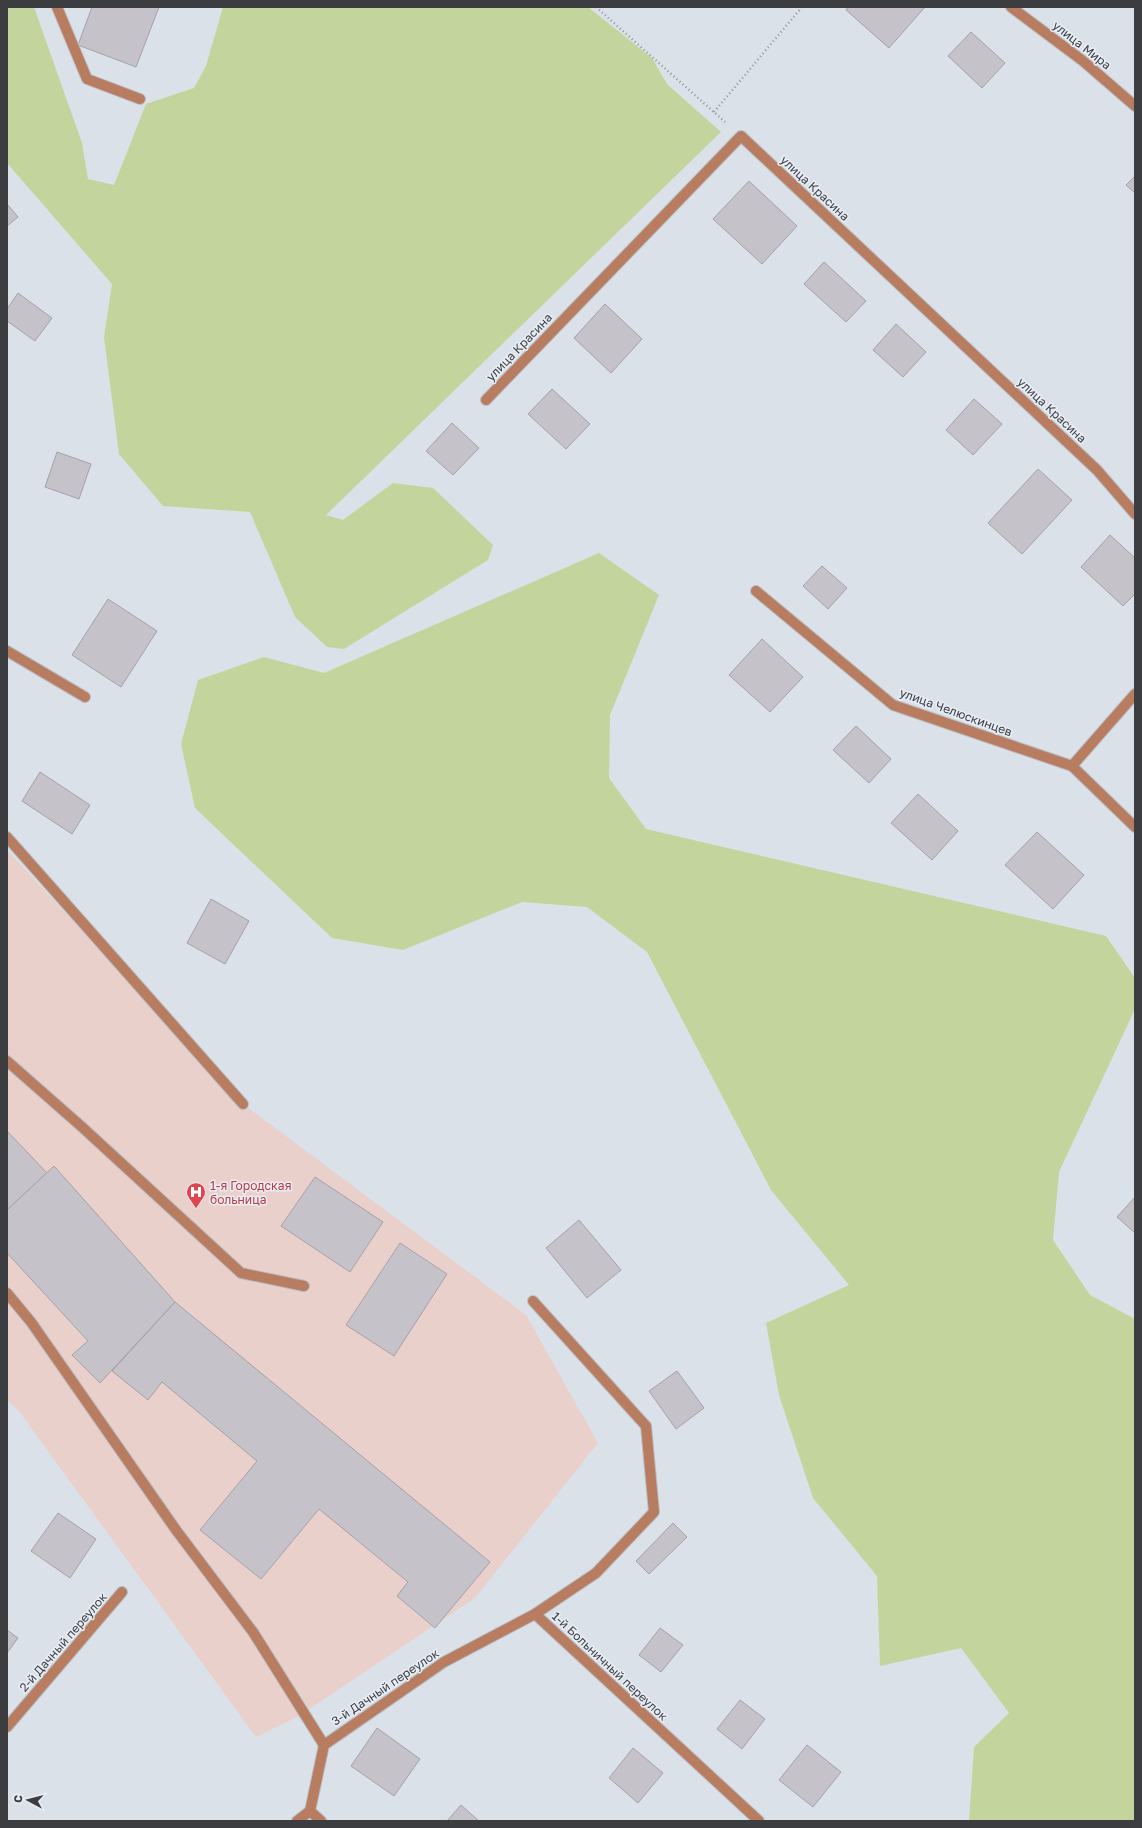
<svg xmlns="http://www.w3.org/2000/svg" width="1142" height="1828" font-family="'Golos Text',sans-serif">
<style>
.medical{fill:#ead0cb}
.green{fill:#c3d59c}
.building{fill:#c6c2ca;stroke:#a5a1a8}
.lines{fill:none;stroke-linecap:round;stroke-linejoin:round}
.minor-casing{stroke:#b8bdc3;stroke-width:12}
.path{stroke:#92969b;stroke-width:2.5;stroke-dasharray:1 3;stroke-linecap:butt}
.minor{stroke:#b87d61;stroke-width:10}
.labels{text-anchor:middle;dominant-baseline:central;stroke-width:3;stroke-linejoin:round;paint-order:stroke}
.street-label{font-size:12px;fill:#3b3d40;stroke:#e8eef5}
.health-label{font-size:12px;fill:#be3a42;stroke:#e8eef5;text-anchor:start}
</style>
<rect width="100%" height="100%" fill="#dbe1e8"/>
<path class="medical" d="M7 850 243 1104 526 1315 598 1443 475 1598 299 1716 256 1737 18 1410 7 1401Z"/>
<g class="green">
<path d="M7 7H34L82 143 88 179 114 185 146 104 194 88 206 66 223 7H588L652 58 667 84 721 132 326 515 343 520 393 483 433 488 493 545 488 560 344 649 327 647 295 617 250 512 163 506 119 454 104 337 112 284 7 163Z"/>
<path d="M599 553 659 595 610 715 609 778 646 829 1106 936 1135 978V1009L1059 1172 1053 1240 1090 1295 1135 1319V1821H969L974 1747 1009 1713 961 1648 880 1666 877 1576 813 1498 779 1395 766 1323 849 1285 771 1190 647 952 587 907 522 902 403 950 332 938 195 808 181 744 198 680 264 657 324 673Z"/>
</g>
<g class="building">
<path d="M92 7H159L136 67 78 45Z"/>
<path d="M848 7H925L889 48 846 10Z"/>
<path d="M971 32 1005 63 982 88 948 56Z"/>
<path d="M1135 176V193L1126 185Z"/>
<path d="M749 181 797 226 762 264 713 219Z"/>
<path d="M7 204 18 217 7 226Z"/>
<path d="M824 262 866 301 846 322 804 284Z"/>
<path d="M18 293 52 318 35 341 7 321V309Z"/>
<path d="M605 304 642 339 611 373 574 338Z"/>
<path d="M896 324 926 352 903 377 873 350Z"/>
<path d="M552 389 590 424 566 449 528 414Z"/>
<path d="M974 399 1002 424 973 455 946 430Z"/>
<path d="M452 423 479 448 453 475 426 451Z"/>
<path d="M57 452 91 464 79 499 45 487Z"/>
<path d="M1038 469 1072 500 1022 554 988 523Z"/>
<path d="M1110 535 1135 558V594L1123 606 1081 567Z"/>
<path d="M822 566 847 588 828 609 803 586Z"/>
<path d="M108 599 157 631 121 687 72 655Z"/>
<path d="M762 639 803 677 770 712 729 675Z"/>
<path d="M856 726 891 759 869 783 833 750Z"/>
<path d="M40 772 90 805 72 834 22 801Z"/>
<path d="M918 794 958 831 932 860 891 823Z"/>
<path d="M1037 832 1084 875 1053 909 1005 865Z"/>
<path d="M211 899 249 921 225 964 187 943Z"/>
<path d="M7 1131 47 1173 7 1210Z"/>
<path d="M54 1166 175 1302 100 1383 72 1355 88 1341 7 1253V1210Z"/>
<path d="M315 1177 383 1222 350 1272 281 1226Z"/>
<path d="M1135 1197V1233L1117 1217Z"/>
<path d="M579 1220 621 1270 587 1298 546 1248Z"/>
<path d="M400 1243 447 1274 394 1356 346 1325Z"/>
<path d="M175 1302 490 1562 435 1628 397 1596 408 1582 319 1509 261 1579 200 1530 257 1461 162 1382 148 1400 112 1371Z"/>
<path d="M677 1371 704 1408 676 1429 649 1391Z"/>
<path d="M58 1513 96 1539 70 1578 31 1551Z"/>
<path d="M673 1523 687 1537 649 1574 636 1561Z"/>
<path d="M660 1628 683 1645 661 1672 639 1655Z"/>
<path d="M7 1630 18 1638 7 1653Z"/>
<path d="M740 1700 765 1719 742 1749 717 1729Z"/>
<path d="M377 1728 420 1759 394 1796 351 1766Z"/>
<path d="M807 1745 841 1772 813 1807 779 1780Z"/>
<path d="M633 1748 663 1773 638 1803 609 1778Z"/>
<path d="M461 1805 479 1821H447Z"/>
</g>
<g class="lines">
<g class="minor-casing">
<g id="minor">
<path d="M57 7 87 79 140 99"/>
<path d="M1011 7 1083 61 1135 106"/>
<path d="M486 400 741 136 1097 470 1135 514"/>
<path d="M756 591 893 705 1072 766 1135 827"/>
<path d="M7 651 85 697"/>
<path d="M1072 766 1135 694"/>
<path d="M7 837 243 1104"/>
<path d="M7 1061 82 1127 241 1273 304 1286"/>
<path d="M7 1293 31 1322 176 1530 253 1632 324 1745"/>
<path d="M533 1301 646 1426 654 1512 596 1573 535 1614 759 1821"/>
<path d="M7 1727 122 1592"/>
<path d="M310 1811 321 1821"/>
<path d="M297 1821 310 1811 324 1745 444 1662 535 1614"/>
</g>
</g>
<g class="path">
<path d="M596 7 725 122"/>
<path d="M714 112 802 7"/>
</g>
<use href="#minor" class="minor"/>
</g>
<defs>
<g id="hospital-pin" transform="scale(1)"><path d="M0 17L-7.5 6A9.5 9.5 0 1 1 7.5 6Z" fill="#e0444e" stroke="#e8eef5"/><path d="M-5-5h3v3.5h4V-5h3V5h-3V1.5h-4V5h-3Z" fill="#fff"/></g>
</defs>
<g fill-rule="evenodd">
<use href="#hospital-pin" x="196" y="1192"/>
</g>
<g class="labels">
<g class="street-label">
<text transform="translate(1082 45) rotate(38)">улица Мира</text>
<text transform="translate(815 188) rotate(43)">улица Красина</text>
<text transform="translate(519 347) rotate(-46)">улица Красина</text>
<text transform="translate(1052 410) rotate(43)">улица Красина</text>
<text transform="translate(956 712) rotate(20)">улица Челюскинцев</text>
<text transform="translate(63 1642) rotate(-49)">2-й Дачный переулок</text>
<text transform="translate(610 1666) rotate(43)">1-й Больничный переулок</text>
<text transform="translate(385 1687) rotate(-34)">3-й Дачный переулок</text>
</g>
<g class="health-label">
<text x="210" y="1185">1-я Городская<tspan x="210" dy="14">больница</tspan></text>
</g>
</g>
<rect width="1142" height="1828" fill="none" stroke="#3b3d40" stroke-width="16"/>
<g transform="translate(28 1800) rotate(277)" stroke="#e8eef5" stroke-width="3" paint-order="stroke">
<path d="M0-3L7 15L0 10L-7 15Z" fill="#3b3d40"/>
<text y="-6" font-size="11" font-weight="bold" text-anchor="middle" fill="#3b3d40">С</text>
</g>
</svg>
